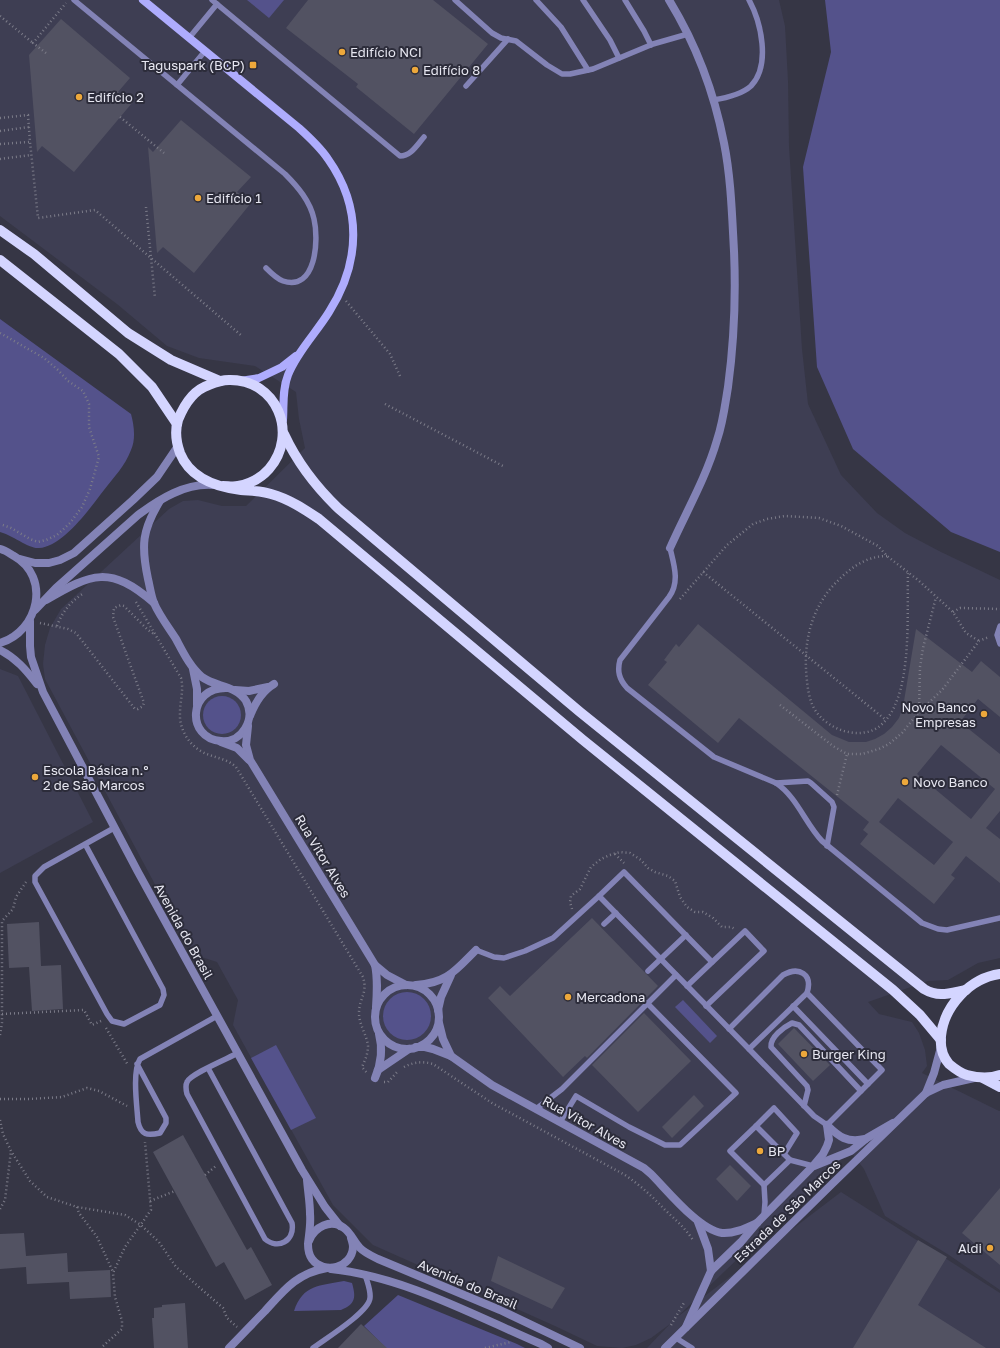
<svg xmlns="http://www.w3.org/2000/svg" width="1000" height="1348" font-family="'Golos Text',sans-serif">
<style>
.built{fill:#3e3e53}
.green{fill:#54528b}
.building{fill:#525262;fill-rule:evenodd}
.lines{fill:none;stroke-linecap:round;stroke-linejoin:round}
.path{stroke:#7c7c89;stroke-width:2.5;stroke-dasharray:1 3;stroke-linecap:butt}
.service{stroke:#8383b6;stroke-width:5.5}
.minor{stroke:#8383b6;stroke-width:8}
.tertiary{stroke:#8383b6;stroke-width:8}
.secondary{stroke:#aeacfd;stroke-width:8}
.primary{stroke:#d4d5ff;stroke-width:10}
.poi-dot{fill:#eda83b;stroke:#2c2c3a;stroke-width:1.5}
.labels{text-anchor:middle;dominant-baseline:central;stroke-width:4;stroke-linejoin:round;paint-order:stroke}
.poi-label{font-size:13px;fill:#e7e7f1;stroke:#2c2c3a;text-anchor:start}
.street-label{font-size:13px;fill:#e7e7f1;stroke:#2c2c3a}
</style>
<rect width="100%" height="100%" fill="#363645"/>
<g class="built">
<path d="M0 0H779L785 26 788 81 789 146 802 349 808 404 841 475 877 513 905 533 941 552 1000 580V958L978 963 948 980 928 981 868 1002 879 1014 912 1022 919 1033 925 1050 927 1066 922 1073 999 1111H1000V1290L949 1255 885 1216 864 1169 850 1151 813 1187 754 1250 750 1247 676 1318 841 1192 1000 1293V1348H647L670 1324 651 1338 636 1345 622 1348 597 1346 555 1326 373 1245 333 1205 233 1025 238 1000 217 962 195 955 158 890 45 679 43 664 45 645 50 628 61 609 169 509 183 501 198 500 222 506H246L305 448 299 419 296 392 255 366 199 358 167 346 117 304 0 216Z"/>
<path d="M0 669 18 676 93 822 0 873Z"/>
</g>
<g class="green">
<path d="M247 0H284L269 18Z"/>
<path d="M825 0H1000V552L951 532 853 449 817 367 803 167 831 52Z"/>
<path d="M0 319 131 414C134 425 136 439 131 450 125 466 114 477 104 490 90 508 63 547 39 548 29 549 12 535 0 532Z"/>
<circle cx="222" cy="715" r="19"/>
<circle cx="407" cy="1016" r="24"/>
<path d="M683 1000 717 1036 710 1043 675 1007Z"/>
<path d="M276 1045 316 1118 291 1130 251 1058Z"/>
<path d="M344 1281 352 1283C356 1297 356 1304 341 1310L294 1311C303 1284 320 1286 344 1281Z"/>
<path d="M398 1295 517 1344 525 1348H385V1347L364 1326Z"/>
</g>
<g class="building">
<path d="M308 0H433L488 44 414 134 356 87 358 84 286 28Z"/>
<path d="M61 19 130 78 118 92 132 103 74 172 42 146 37 152 29 55Z"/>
<path d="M181 120 251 177 237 192 251 203 194 273 163 247 157 253 148 147 153 152Z"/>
<path d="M698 624 832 735 849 742H866L875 739 884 734 892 727 899 718 903 707 916 629 972 672 981 661 1000 677V717L978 699 960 722 1000 754V811L986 828 1000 839V883L966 856 951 875 955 878 934 904 860 844 868 834 863 830 869 822 739 718 718 743 648 685 667 662 664 660 676 644 679 647ZM941 745 995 789 971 819 917 774ZM898 798 953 842 934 865 879 822Z"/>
<path d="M592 918 658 986 587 1058 585 1056 563 1077 488 998 500 986 510 996Z"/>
<path d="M39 922 41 966 61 965 63 1009 32 1011 29 967 9 968 7 924Z"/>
<path d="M644 1013 691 1061 638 1112 592 1065Z"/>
<path d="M794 1028 830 1065 813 1081 778 1044Z"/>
<path d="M694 1095 704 1106 672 1138 662 1127Z"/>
<path d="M183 1135 247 1250 251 1247 272 1285 245 1300 224 1262 216 1267 153 1152Z"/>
<path d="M730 1165 751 1186 737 1201 716 1179Z"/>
<path d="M1000 1188V1265L962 1233Z"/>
<path d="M24 1233 26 1256 67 1253 68 1272 110 1270 111 1297 70 1299 69 1282 27 1284 26 1267 0 1269V1234Z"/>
<path d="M918 1240 947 1257 918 1305 986 1348H853Z"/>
<path d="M498 1256 565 1288 552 1309 491 1281Z"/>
<path d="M185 1303 188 1348H154L152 1318H154V1308L162 1307V1305Z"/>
<path d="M361 1324 387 1348H338Z"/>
</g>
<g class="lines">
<g class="path">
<path d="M0 16 33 43"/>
<path d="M46 53 33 43 66 3"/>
<path d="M120 117 164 153"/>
<path d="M0 118 28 115 30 142 38 218 95 210 242 336"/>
<path d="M0 131 29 127"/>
<path d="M0 144 29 142"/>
<path d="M0 159 31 155"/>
<path d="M146 207 155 298"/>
<path d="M346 301 390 354 400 376"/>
<path d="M0 333 44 358 58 370 68 381 83 391 89 404V427L99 457 90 489 82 507 70 523 57 535 46 540 38 542 30 539 11 528 0 524"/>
<path d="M385 404 503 466"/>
<path d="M887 556C864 556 846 571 831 588 809 614 803 648 807 681 808 691 810 702 815 710 827 729 857 740 877 728 885 723 892 713 895 705 911 670 907 610 908 572"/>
<path d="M703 572 886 720"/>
<path d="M680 599 727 545 753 524 767 519 785 516 819 518 841 526 878 546 887 556 918 580 953 612 966 633 979 641"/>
<path d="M136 602 181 678C184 690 180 701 180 713 179 727 187 742 199 750 211 758 225 757 236 767L363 977C368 994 359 998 359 1013 359 1025 367 1035 368 1046 368 1054 365 1060 362 1067L367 1073"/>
<path d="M953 612 960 608 1000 609"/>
<path d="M40 623 68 629 76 633 135 709H138L143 706 144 703 113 617 114 608 121 605 124 606 148 630 154 634"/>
<path d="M57 626C62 612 71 601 84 593"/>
<path d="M780 705 833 746 847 754H862L879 749 889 744 902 733 919 712 942 690 979 641 989 637"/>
<path d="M919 711 920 667 923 648 936 597"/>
<path d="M837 795 847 754"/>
<path d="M615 854 624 863"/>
<path d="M572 909 570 902 571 896 580 889 591 867 601 859 610 855 620 852 630 853 641 860 648 868 655 872 668 876 675 881 680 897 687 907 695 912H703L713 918 722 927H731L735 929"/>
<path d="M2 1014 84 1010 92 1025 101 1021"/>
<path d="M106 1028 128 1065"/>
<path d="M0 1035 2 1023V921L13 909 16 897 26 882"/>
<path d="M404 1067C413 1062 423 1061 433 1064L492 1103 625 1175C640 1185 653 1197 665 1210 675 1219 685 1228 693 1240"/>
<path d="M384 1082H388L398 1071"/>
<path d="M0 1099H30L62 1097 87 1088 99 1091 127 1106"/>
<path d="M0 1120 3 1134 11 1151 30 1181 47 1197 77 1207 125 1215 141 1225 159 1242 176 1267 223 1308 227 1318 237 1327"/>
<path d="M205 1175 216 1166"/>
<path d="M150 1201 175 1191"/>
<path d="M77 1207 79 1213 97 1237 113 1272"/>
<path d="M0 1209 5 1200 11 1151"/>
<path d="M671 1325 685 1301"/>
<path d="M103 1346 122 1329V1321L115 1297 113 1273 125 1247 151 1210 145 1142"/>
<path d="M485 1348 511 1342"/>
</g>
<g class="service">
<path d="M74 0 285 174C298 187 310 201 314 219 319 240 316 292 283 281 277 279 271 273 266 268"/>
<path d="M212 0 400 156C411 156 417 145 424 137"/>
<path d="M455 0 492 33 501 38 516 41 547 65 562 74H570L593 69 653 44 688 34"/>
<path d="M536 0 561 27 588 70"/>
<path d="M583 0 610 40 619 58"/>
<path d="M625 0 644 31 651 45"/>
<path d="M189 38 217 4"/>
<path d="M177 85 205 51"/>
<path d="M466 86 508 39"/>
<path d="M713 100C726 98 741 95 751 86 771 65 761 22 749 0"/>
<path d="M670 548C674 565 680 582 669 597L620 660C617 671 619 679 627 688L714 757 776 783C797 797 805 823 822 841L922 923 938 929 947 930 1000 918"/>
<path d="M1000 626 997 635 1000 644"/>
<path d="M776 783 808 781 811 783 832 802 834 807 827 846"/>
<path d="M85 844 163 989 164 995 160 1005 124 1024 112 1021 107 1014 35 882V876L44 867 114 828"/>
<path d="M604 924 616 913"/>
<path d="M476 950 494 957 504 958 525 951 553 938 599 896"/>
<path d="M712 962 624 872 599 896 749 1049"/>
<path d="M648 971 686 935"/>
<path d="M687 986 745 931 764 951 706 1006"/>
<path d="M807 993 882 1070 827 1125 814 1116 749 1049Z"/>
<path d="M793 1006 868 1084"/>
<path d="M729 1029 783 975C799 966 813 974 807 993"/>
<path d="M137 1064 166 1118V1123L160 1133C147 1136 141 1135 138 1122 137 1106 132 1072 140 1059L217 1016"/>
<path d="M208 1068 292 1223C295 1241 278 1250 265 1239L187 1094C186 1090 185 1086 187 1082 190 1074 229 1058 238 1053"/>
<path d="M804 1106 808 1090 807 1086 771 1047C770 1037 784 1027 792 1023L799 1025 861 1091"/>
<path d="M536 1109 562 1089 676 975"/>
<path d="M560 1122 576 1096 629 1127 665 1145H680L736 1093 647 1003"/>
<path d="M756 1126 774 1108 797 1133 784 1154"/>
<path d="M764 1185 790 1160"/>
<path d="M764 1215 765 1202 764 1185 730 1151 756 1126 790 1160 813 1166"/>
<path d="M676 1338 692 1348"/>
<path d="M313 1348C325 1339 369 1312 370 1298 371 1290 367 1282 365 1274"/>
</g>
<g class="minor">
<path d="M669 0C696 44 714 92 724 143 731 178 732 215 734 251 736 297 734 342 728 387 725 405 723 423 717 440 706 478 686 512 670 548"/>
<path d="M160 501C142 530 141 546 148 579 150 587 151 596 154 603 159 615 169 628 176 639 183 652 190 667 202 677 215 687 236 685 246 701 256 719 242 743 221 741 186 739 187 686 228 688"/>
<path d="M46 600C92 573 110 565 154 603"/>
<path d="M193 669 197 689V705"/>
<path d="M235 690 249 691 268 687"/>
<path d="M250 716C255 703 262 691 274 684"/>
<path d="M248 726 246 745 250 760 375 965C378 979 377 992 376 1007"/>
<path d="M221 742 237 748 249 760"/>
<path d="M375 965 387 975 406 985"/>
<path d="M416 985C447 983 455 971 476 950"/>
<circle cx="407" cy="1017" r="32"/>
<path d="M438 1010 441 997 451 975"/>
<path d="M439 1023 443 1039 451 1056"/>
<path d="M416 1047H425L433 1049 451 1056 492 1085 644 1168 651 1174C668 1191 699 1230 722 1233 734 1234 746 1228 757 1223"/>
<path d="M378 1070 409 1049"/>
<path d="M375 1078C381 1064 383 1049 379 1034"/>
<path d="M827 1125C839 1137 847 1143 865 1139"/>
<path d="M814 1166 851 1151 867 1138 893 1123"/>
<path d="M698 1222 708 1249 711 1271"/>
<path d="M686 1327 711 1271 741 1242 757 1223 813 1166 823 1154 827 1146 829 1140 827 1125"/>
</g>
<g class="tertiary">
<path d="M0 549C5 550 9 553 14 556 51 577 39 631 0 643"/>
<path d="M20 559 35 563H49L60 560 74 553 133 500 157 477 178 446"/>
<path d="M35 610 56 588 138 515C160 499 185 483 213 485"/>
<path d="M30 621V646L31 657 43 692 138 872 302 1170 325 1207 340 1226"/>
<path d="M0 650C16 658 26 670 37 684"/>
<path d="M926 1093 934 1073 941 1047"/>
<path d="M307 1180C308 1192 310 1203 310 1214 311 1224 309 1234 308 1244 308 1249 309 1255 312 1259 324 1275 352 1268 353 1247 353 1244 352 1241 351 1238"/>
<path d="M309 1241C314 1227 331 1218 344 1228 351 1233 354 1242 360 1248 365 1253 372 1256 378 1259L500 1310 580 1348"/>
<path d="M331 1269C405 1277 473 1315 541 1344L548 1348"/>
<path d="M229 1348C241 1336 253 1323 265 1311 284 1290 297 1273 327 1268"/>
<path d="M665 1348 833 1183 926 1093 943 1085 974 1078"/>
</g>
<g class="secondary">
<path d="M143 0 299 128C309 137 320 147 328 159 362 207 361 262 329 312 316 333 297 352 288 375 282 390 284 406 283 420"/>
<path d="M240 381 259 378 282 367 296 356"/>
</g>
<g class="primary">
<path d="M0 230 34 254 128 333 171 360 220 381"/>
<path d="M0 260 119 354 152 387 177 424"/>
<path d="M284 434C297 462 316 487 339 509L580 712 924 989C939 998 950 993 966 990"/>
<path d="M223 486C228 486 233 487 238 486 250 484 261 478 269 469 299 434 277 379 229 380 222 380 216 382 209 385 193 390 184 405 178 420 175 430 176 442 180 453 190 478 215 487 241 490 251 491 261 491 271 494 289 499 304 509 319 519L583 740 893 990 920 1015 941 1040"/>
<path d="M1000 974C970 978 944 1006 941 1036 940 1046 942 1056 949 1064 955 1069 960 1073 967 1075 978 1078 989 1079 1000 1075"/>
<path d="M983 1078 1000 1087"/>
</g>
</g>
<g class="poi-dot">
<circle cx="342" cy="52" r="4"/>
<rect x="249" y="61" width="8" height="8" rx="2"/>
<circle cx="415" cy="70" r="4"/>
<circle cx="79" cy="97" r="4"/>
<circle cx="198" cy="198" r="4"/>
<circle cx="984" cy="714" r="4"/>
<circle cx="35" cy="777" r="4"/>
<circle cx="905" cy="782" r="4"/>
<circle cx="568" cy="997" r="4"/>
<circle cx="804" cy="1054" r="4"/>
<circle cx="760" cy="1151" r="4"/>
<circle cx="990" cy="1248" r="4"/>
</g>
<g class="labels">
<g class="poi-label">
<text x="350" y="52">Edifício NCI</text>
<text x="245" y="65" text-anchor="end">Taguspark (BCP)</text>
<text x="423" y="70">Edifício 8</text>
<text x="87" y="97">Edifício 2</text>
<text x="206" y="198">Edifício 1</text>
<text x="976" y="707" text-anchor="end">Novo Banco<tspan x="976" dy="15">Empresas</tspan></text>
<text x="43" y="770">Escola Básica n.º<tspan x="43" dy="15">2 de São Marcos</tspan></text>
<text x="913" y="782">Novo Banco</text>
<text x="576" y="997">Mercadona</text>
<text x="812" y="1054">Burger King</text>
<text x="768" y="1151">BP</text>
<text x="982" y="1248" text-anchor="end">Aldi</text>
</g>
<g class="street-label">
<text transform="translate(323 856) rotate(59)">Rua Vitor Alves</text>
<text transform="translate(184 931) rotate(61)">Avenida do Brasil</text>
<text transform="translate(585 1122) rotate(29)">Rua Vitor Alves</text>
<text transform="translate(787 1211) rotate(-44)">Estrada de São Marcos</text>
<text transform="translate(468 1284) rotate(23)">Avenida do Brasil</text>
</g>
</g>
</svg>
